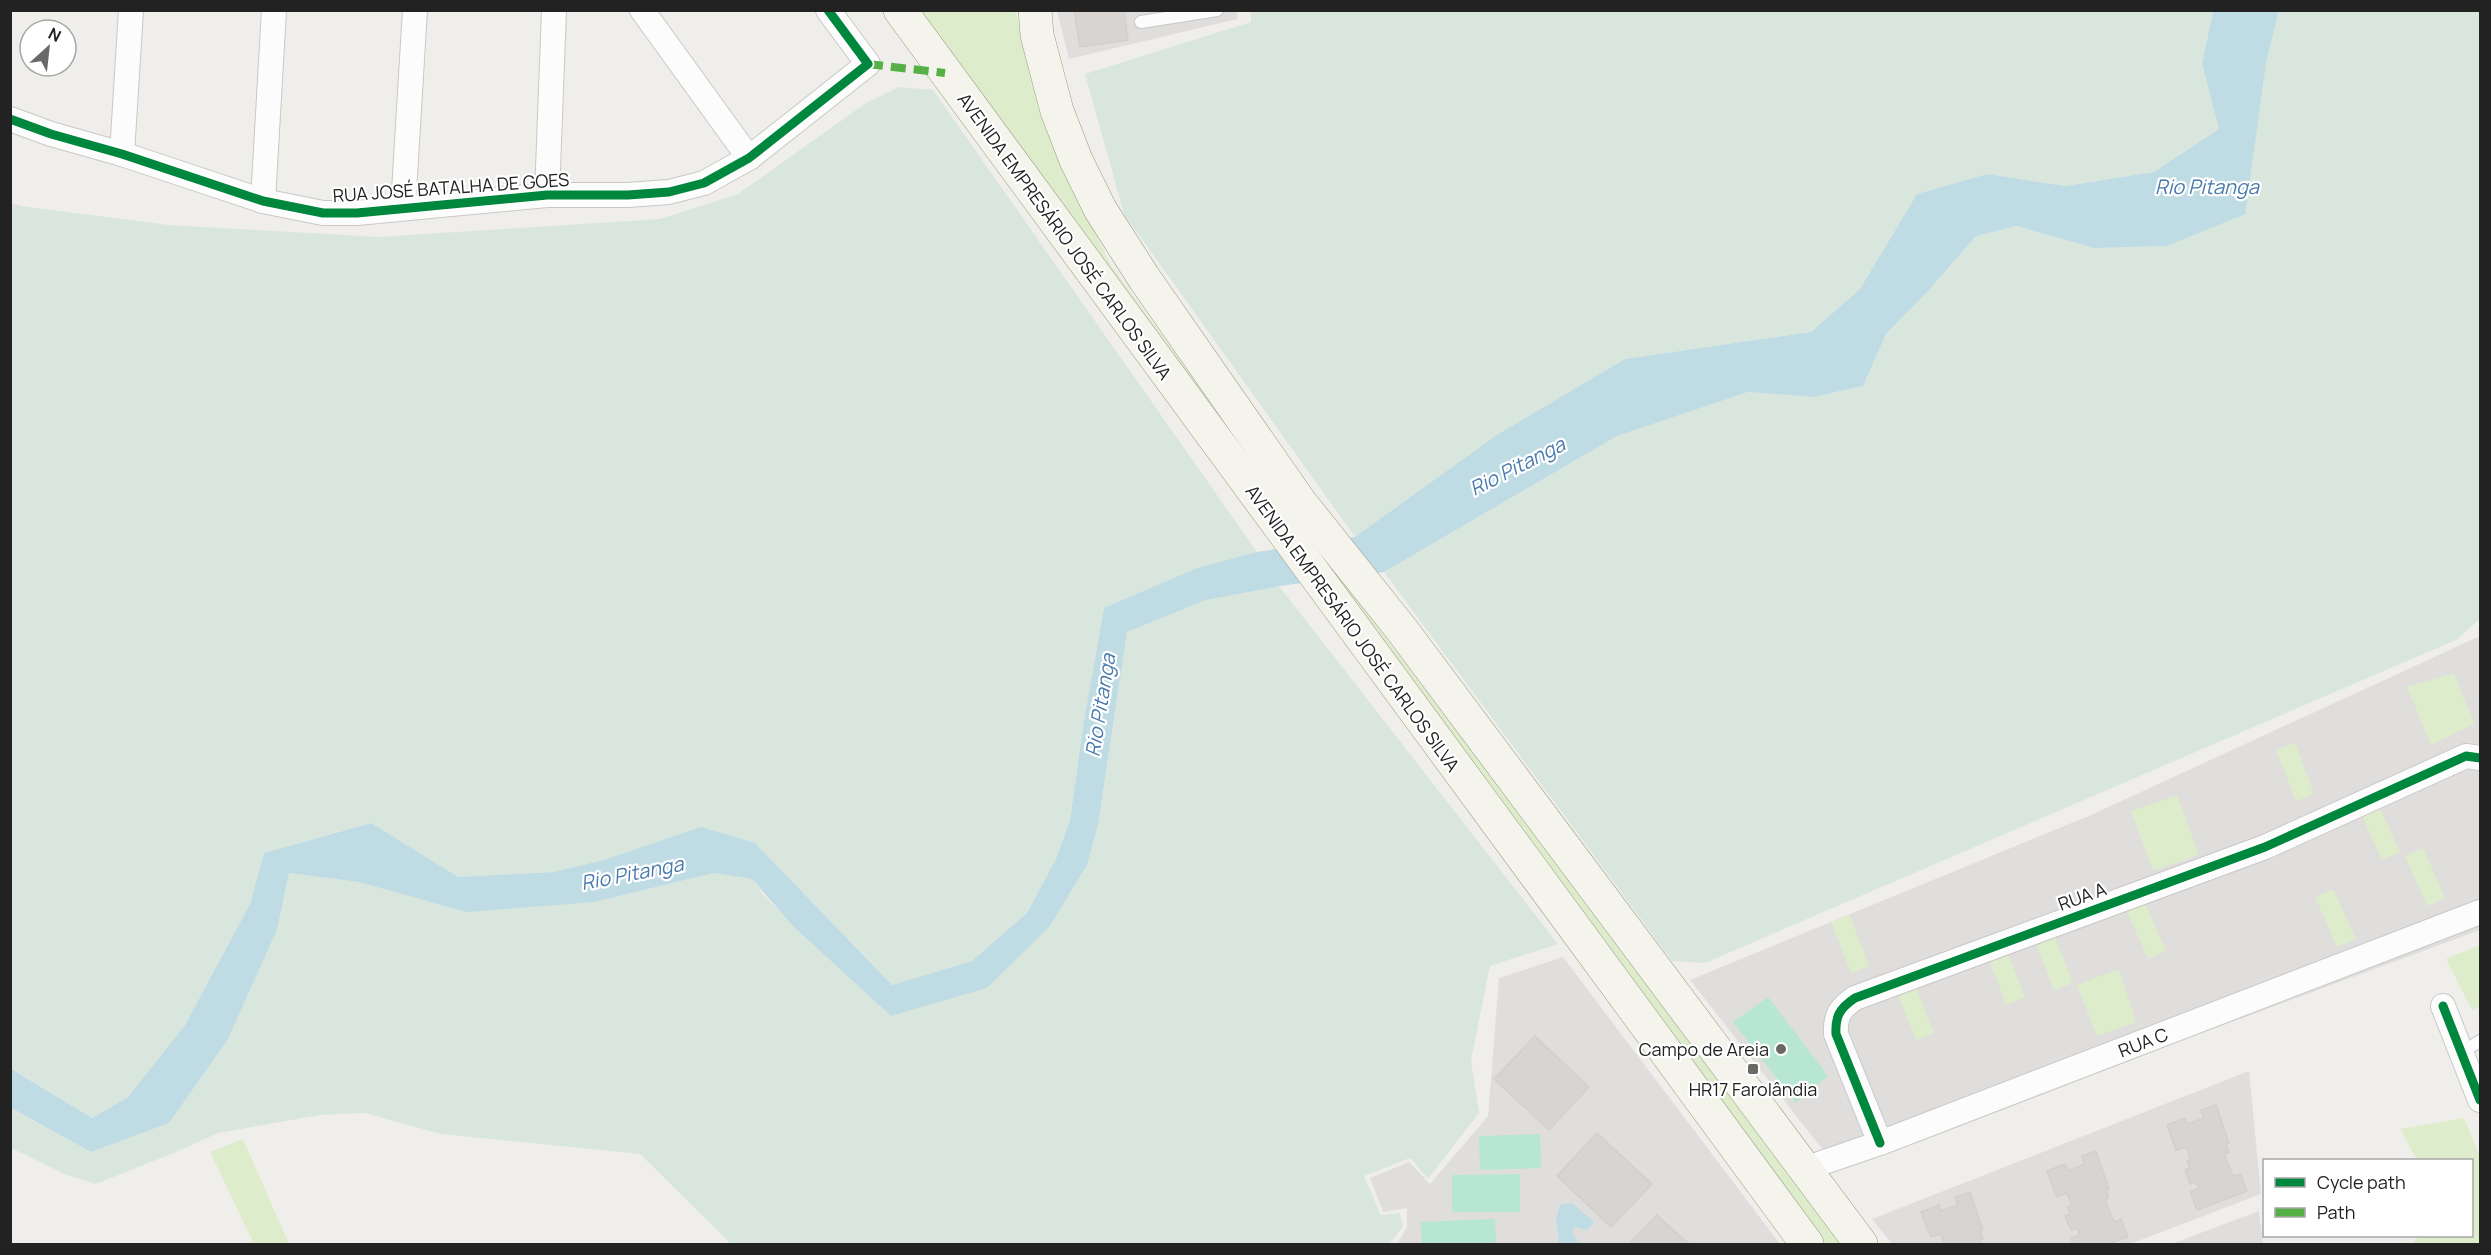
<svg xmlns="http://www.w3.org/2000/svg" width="2491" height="1255" font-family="Manrope,sans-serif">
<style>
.residential{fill:#dfdedc}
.grass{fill:#ddeccb}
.wetland{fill:#d9e6de}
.pitch{fill:#b7e6d2}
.water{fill:#bfdbe3}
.building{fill:#d7d4d2;stroke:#d3d0cc;stroke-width:1.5}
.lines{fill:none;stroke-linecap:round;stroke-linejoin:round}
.lane-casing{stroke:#c9c8c7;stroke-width:14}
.street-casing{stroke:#c9c8c7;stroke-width:26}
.secondary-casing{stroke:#999a82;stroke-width:34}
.lane{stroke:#fdfcfc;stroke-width:12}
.street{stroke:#fdfcfc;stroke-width:24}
.secondary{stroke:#f4f4ed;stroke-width:33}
.quiet{stroke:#55b145;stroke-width:8;stroke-dasharray:15 8;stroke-linecap:butt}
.cycleway-casing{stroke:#fff;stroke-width:13}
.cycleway{stroke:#00873e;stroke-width:9}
.poi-dot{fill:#6a6968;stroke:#fff;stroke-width:2}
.labels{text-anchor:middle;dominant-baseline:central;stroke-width:4.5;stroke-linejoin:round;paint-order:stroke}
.street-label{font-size:18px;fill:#222;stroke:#fff}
.poi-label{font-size:18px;fill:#222;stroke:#fff;text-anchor:end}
.water-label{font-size:20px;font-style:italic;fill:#4a7aab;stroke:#fff}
</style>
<rect width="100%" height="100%" fill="#f0eeeb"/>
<g class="residential">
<path d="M1237 10V19L1069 59 1057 11Z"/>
<path d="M2480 636V930L1837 1168 1690 980 2091 815Z"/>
<path d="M1563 957 1780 1244H1397L1407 1227V1208L1383 1212 1370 1178 1409 1162 1430 1184 1488 1116 1499 978Z"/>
<path d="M2249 1071 2261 1194 2130 1244H1892L1872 1219Z"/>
<path d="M2259 1211 2263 1244H2171Z"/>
</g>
<g class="grass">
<path d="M916 11H1015L1063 163 1110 264 1298 522 1845 1244H1825L1291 525Z"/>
<path d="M2454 673 2474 724 2431 745 2407 687Z"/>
<path d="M2295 743 2314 794 2296 801 2276 750Z"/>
<path d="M2177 795 2199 855 2153 871 2131 811Z"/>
<path d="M2377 802 2400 852 2382 860 2359 810Z"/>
<path d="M2423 848 2445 898 2427 906 2405 856Z"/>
<path d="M2333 889 2356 939 2337 947 2315 897Z"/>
<path d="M2144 901 2166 951 2148 959 2126 909Z"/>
<path d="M1850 915 1869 966 1851 973 1831 922Z"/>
<path d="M2053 932 2073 983 2054 990 2034 939Z"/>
<path d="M2480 945V1007L2472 1010 2446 959Z"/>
<path d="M2005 947 2025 997 2006 1005 1987 954Z"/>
<path d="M2119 969 2136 1022 2097 1036 2077 985Z"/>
<path d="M1914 982 1934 1033 1916 1040 1896 989Z"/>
<path d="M2464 1118 2480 1156V1244H2413L2418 1236H2472V1160H2417L2400 1129Z"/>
<path d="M243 1139 289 1244H254L210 1152Z"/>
</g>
<g class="wetland">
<path d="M2213 10 2202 64 2219 129 2154 172 2065 186 1987 174 1917 194 1860 289 1811 332 1625 359 1355 537 1124 214 1085 74 1251 22V11Z"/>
<path d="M2279 11H2480V619L2456 640 1705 963 1672 961 1384 572 1617 436 1748 392 1813 397 1863 386 1886 334 1929 290 1976 236 2017 226 2094 248 2167 246 2266 63Z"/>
<path d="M899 87 933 90 1257 552 1197 568 1104 609 1084 721 1070 820 1056 859 1027 913 972 961 892 985 755 843 607 859 554 872 458 877 370 823 264 853 250 904 185 1025 128 1097 92 1118 11 1068V203L21 206 169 225 379 237 660 219 738 194 866 103Z"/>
<path d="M1279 586 1558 944 1490 966 1471 1061 1479 1113 1428 1179 1410 1158 1364 1176 1381 1215 1400 1213 1403 1227 1389 1244H731L640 1154 441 1134 365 1113 320 1115 218 1133 176 1152 96 1184 67 1175 11 1148 10 1108 91 1152 169 1123 227 1041 277 930 289 873 359 882 594 902 714 873 752 879 765 897 891 1016 987 988 1087 865 1098 825 1127 632 1206 600Z"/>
</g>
<g class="pitch">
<path d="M1768 997 1828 1076 1796 1103 1733 1022Z"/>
<path d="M1540 1134 1541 1168 1480 1170 1479 1136Z"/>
<path d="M1520 1174V1212H1452V1175Z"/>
<path d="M1495 1219 1496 1244H1422L1421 1222Z"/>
</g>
<g class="water">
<path d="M2213 11H2279L2266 63 2245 214 2167 246 2094 248 2017 226 1976 236 1929 290 1886 334 1863 386 1813 397 1748 392 1617 436 1384 572 1280 586 1206 600 1127 632 1098 825 1087 865 1049 927 987 988 891 1016 793 926 752 879 714 873 594 902 467 912 359 882 289 873 277 930 227 1041 169 1123 91 1152 11 1108 10 1068 92 1118 128 1097 185 1025 250 904 264 853 371 823 458 877 554 872 607 859 701 827 755 843 892 985 972 961 1027 913 1056 859 1070 820 1084 721 1104 608 1197 568 1257 552 1355 537 1497 435 1625 359 1811 332 1860 289 1917 194 1987 174 2065 186 2154 172 2219 129 2202 64Z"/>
<path d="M1572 1203 1594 1222 1587 1230 1574 1227 1572 1234 1579 1242 1592 1244H1557L1559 1240 1556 1221 1560 1205Z"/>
</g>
<g class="building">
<path d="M1074 10H1124L1128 40 1080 47Z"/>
<path d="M1535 1036 1589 1087 1549 1130 1494 1079Z"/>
<path d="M2216 1105 2229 1143 2226 1144 2229 1152 2224 1154 2233 1176 2240 1174 2247 1191 2197 1210 2190 1192 2199 1188 2196 1182 2190 1184 2185 1170 2190 1168 2187 1161 2191 1159 2186 1147 2176 1150 2167 1125 2185 1118 2187 1124 2204 1118 2201 1110Z"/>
<path d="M1597 1133 1652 1184 1611 1227 1557 1176Z"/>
<path d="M2096 1151 2109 1189 2106 1190 2109 1198 2105 1200 2114 1222 2121 1219 2128 1237 2107 1244H2073L2071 1238 2080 1235 2077 1228 2071 1230 2065 1216 2070 1214 2067 1207 2072 1205 2067 1193 2057 1197 2047 1171 2065 1164 2068 1171 2084 1164 2082 1156Z"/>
<path d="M1970 1192 1983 1230 1980 1231 1983 1239 1979 1240 1980 1244H1945L1940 1234 1931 1237 1921 1212 1939 1205 1941 1211 1958 1205 1955 1197Z"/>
<path d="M1657 1215 1689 1244H1629Z"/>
</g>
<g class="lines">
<g class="lane-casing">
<g id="lane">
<path d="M1141 22 1217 10"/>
<path d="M2462 1052 2480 1041"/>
</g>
</g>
<g class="street-casing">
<g id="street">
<path d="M642 10 749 158"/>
<path d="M10 119 51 134 122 154 263 201 323 213H357L547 195H628L669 192 704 183 749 158 868 64 828 10"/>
<path d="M122 154 131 10"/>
<path d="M547 195 554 10"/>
<path d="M263 201 274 10"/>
<path d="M403 208 415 10"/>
<path d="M2443 1006 2480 1100"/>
<path d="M1880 1143 1836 1034C1835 1016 1840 1008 1855 998L2265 847 2466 756 2480 758"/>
<path d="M1804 1169 1880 1143 2480 912"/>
</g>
</g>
<g class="secondary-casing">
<g id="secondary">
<path d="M900 10 1807 1244"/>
<path d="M1035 10 1037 35 1057 111 1076 160 1100 209 1144 278 1300 502 1402 630 1861 1244"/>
</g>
</g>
<use href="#lane" class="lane"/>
<use href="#street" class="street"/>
<use href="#secondary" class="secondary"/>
<path class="quiet" d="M868 64 945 73"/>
<g class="cycleway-casing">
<g id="cycleway">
<path d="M10 119 51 134 122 154 263 201 323 213H357L547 195H628L669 192 704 183 749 158 868 64 828 10"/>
<path d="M2443 1006 2480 1100"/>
<path d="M1880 1143 1836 1034C1835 1016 1840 1008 1855 998L2265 847 2466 756 2480 758"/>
</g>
</g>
<use href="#cycleway" class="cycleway"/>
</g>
<g class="poi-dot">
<circle cx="1781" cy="1049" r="6"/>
<rect x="1747" y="1063" width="12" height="12" rx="3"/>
</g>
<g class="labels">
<g class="street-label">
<text transform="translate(451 187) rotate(-4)">RUA JOSÉ BATALHA DE GOES</text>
<text transform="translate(1065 236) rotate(54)">AVENIDA EMPRESÁRIO JOSÉ CARLOS SILVA</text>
<text transform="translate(1353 628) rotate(54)">AVENIDA EMPRESÁRIO JOSÉ CARLOS SILVA</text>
<text transform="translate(2082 896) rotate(-20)">RUA A</text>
<text transform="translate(2143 1042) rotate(-21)">RUA C</text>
</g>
<g class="poi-label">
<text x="1769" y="1049">Campo de Areia</text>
<text x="1753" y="1089" text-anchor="middle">HR17 Farolândia</text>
</g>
<g class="water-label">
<text x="2207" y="186">Rio Pitanga</text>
<text transform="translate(1517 466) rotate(-27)">Rio Pitanga</text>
<text transform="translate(1100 705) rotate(-81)">Rio Pitanga</text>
<text transform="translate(632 873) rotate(-11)">Rio Pitanga</text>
</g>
</g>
<rect width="2491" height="1255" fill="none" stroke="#222222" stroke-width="24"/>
<rect x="2263" y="1159" width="210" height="78" fill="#ffffff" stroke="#a7a7a7" stroke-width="1.5"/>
<rect x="2275" y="1178" width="30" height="9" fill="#00873e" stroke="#a7a7a7" stroke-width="1.5"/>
<text x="2317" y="1189" font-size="18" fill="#222222">Cycle path</text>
<rect x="2275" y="1208" width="30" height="9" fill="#55b145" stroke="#a7a7a7" stroke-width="1.5"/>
<text x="2317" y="1219" font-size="18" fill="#222222">Path</text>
<g transform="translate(48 48) rotate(27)"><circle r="28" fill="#ffffff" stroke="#a7a7a7" stroke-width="1.5"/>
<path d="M0-4.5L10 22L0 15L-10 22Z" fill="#6a6968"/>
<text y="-9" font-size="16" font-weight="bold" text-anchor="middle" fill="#222222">N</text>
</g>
</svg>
